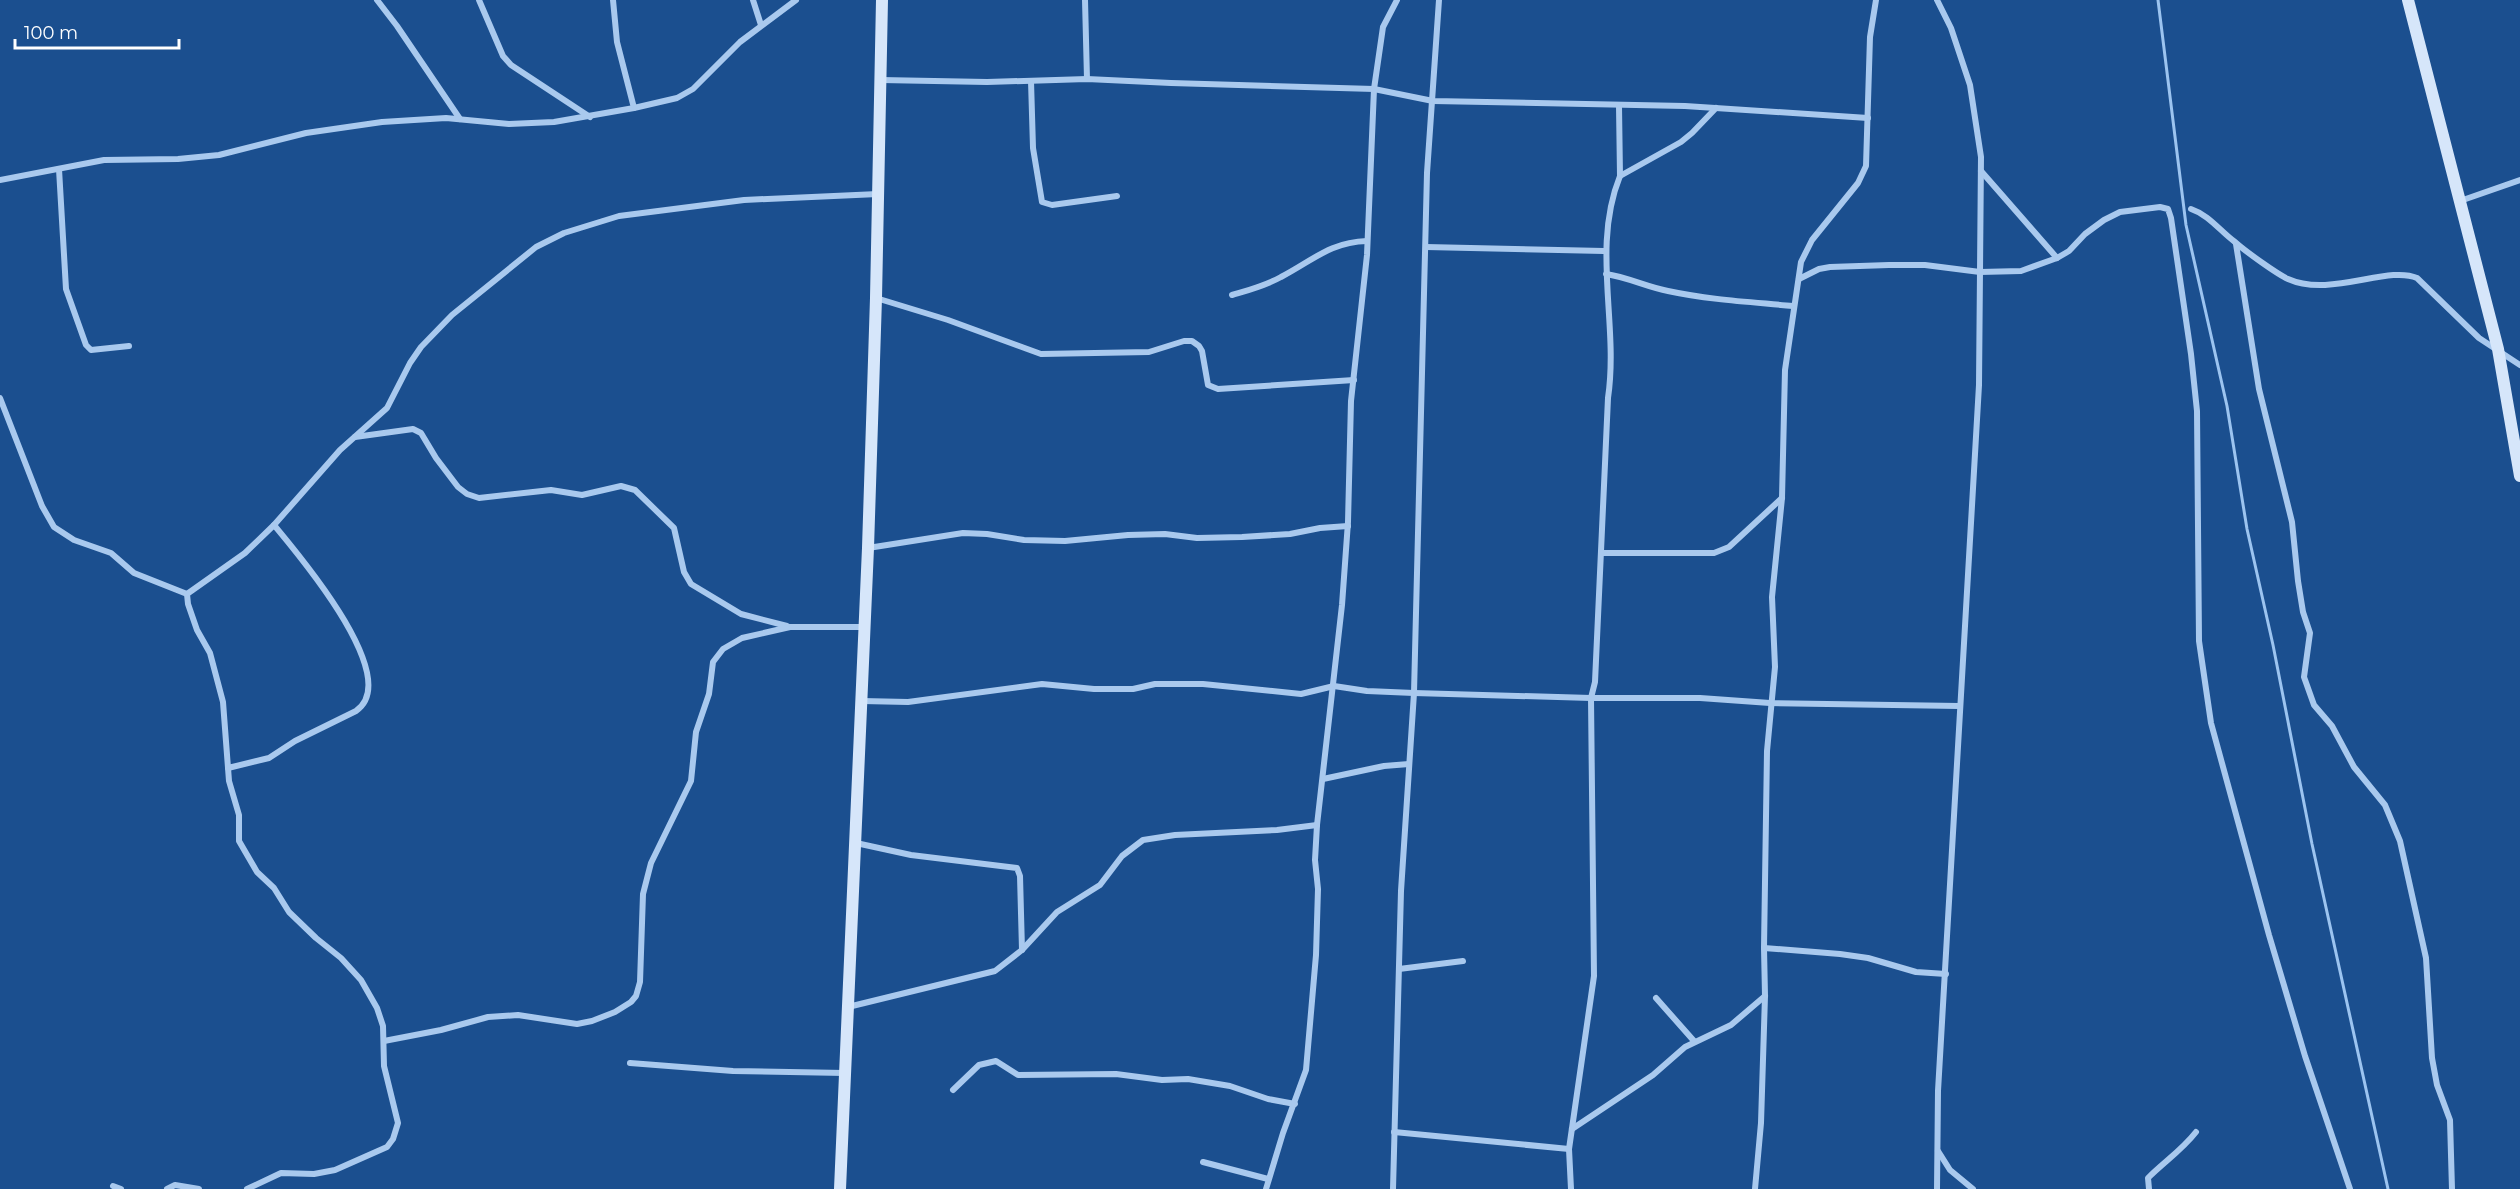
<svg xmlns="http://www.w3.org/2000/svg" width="2520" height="1189" font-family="Montserrat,sans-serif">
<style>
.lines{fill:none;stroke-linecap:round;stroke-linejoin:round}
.stream{stroke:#9cc4f0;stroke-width:3}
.street{stroke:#a9c9ee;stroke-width:6}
.secondary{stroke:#d6e6fa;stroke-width:12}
</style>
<rect width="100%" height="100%" fill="#1b4f8f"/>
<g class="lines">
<path class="stream" d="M2158 0 2186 225 2227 406 2247 529 2273 645 2312 844 2388 1189"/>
<g class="street">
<path d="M377 0 397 26 460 119"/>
<path d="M479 0 503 56 511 65 590 117"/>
<path d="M613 0 617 42 634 108"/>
<path d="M753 0 761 25"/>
<path d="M1085 0 1087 79"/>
<path d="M1937 0 1951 28 1970 85 1981 157 1979 385 1938 1091 1937 1189"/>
<path d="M881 80 987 82 1087 79 1171 83 1374 89 1433 101 1685 106 1868 118"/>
<path d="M1031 81 1033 148 1042 202 1052 205 1117 196"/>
<path d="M1619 106 1620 176"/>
<path d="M59 169 66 289 86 345 91 350 129 346"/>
<path d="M1981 171 2057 258"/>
<path d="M0 180 104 160 178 159 219 155 306 133 382 122 446 118 509 124 554 122 634 108 677 98 693 89 740 42 796 0"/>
<path d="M2460 201 2520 180"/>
<path d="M2191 209C2209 215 2220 231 2235 242 2245 251 2277 274 2288 279 2330 298 2388 265 2417 278L2479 338 2520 365"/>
<path d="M2236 244 2259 389 2292 522 2298 581 2303 612 2310 633 2304 677 2314 705 2332 726 2354 767 2385 805 2400 841 2426 958 2432 1058 2437 1085 2450 1120 2452 1189"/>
<path d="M1426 247 1604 251"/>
<path d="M1606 274C1627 277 1647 287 1668 291 1710 300 1751 302 1793 306"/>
<path d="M1799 279 1819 269 1830 267 1889 265H1925L1980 272 2021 271 2057 258 2069 251 2085 234 2104 220 2120 212 2160 207 2168 209 2171 218 2191 354 2197 411 2199 641 2211 723 2269 935 2305 1056 2350 1189"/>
<path d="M1232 295C1249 290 1265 286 1281 277 1312 261 1330 242 1367 241"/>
<path d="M876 298 948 320 1041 354 1149 352 1184 341H1192L1199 346 1202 351 1208 385 1218 389 1354 380"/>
<path d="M0 398 42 506 54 527 74 540 111 553 134 573 187 594"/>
<path d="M355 437 413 429 421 433 436 458 458 487 467 494 479 498 551 490 582 495 621 486 635 490 674 528 684 572 691 584 741 614 787 626"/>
<path d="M868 548 963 533 987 534 1024 540 1065 541 1128 535 1165 534 1197 538 1242 537 1290 534 1320 528 1348 526"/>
<path d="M1601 553H1714L1729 547 1782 498"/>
<path d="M862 701 908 702 1042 684 1094 689H1133L1155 684H1203L1301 694 1334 686 1367 691 1414 693 1591 698 1595 682 1608 398C1619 324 1591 248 1620 176L1681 142 1692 133 1716 108"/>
<path d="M228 768 269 758 295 741 356 711C404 678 298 554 274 525"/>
<path d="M1323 779 1384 766 1409 764"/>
<path d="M856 843 911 855 1017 868 1020 876 1022 950"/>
<path d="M1764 948 1840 954 1868 958 1916 972 1946 974"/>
<path d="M1399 969 1463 961"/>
<path d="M1656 998 1694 1041"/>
<path d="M848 1007 995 971 1022 950 1057 912 1100 885 1122 856 1143 840 1175 835 1277 830 1317 825"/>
<path d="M384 1041 441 1030 488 1017 518 1015 577 1024 592 1021 615 1012 631 1002 636 996 640 982 643 894 651 863 691 781 696 732 709 694 713 662 723 649 742 638 790 627H864"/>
<path d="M630 1063 733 1071 845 1073"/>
<path d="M953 1090 979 1065 996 1061 1018 1075 1116 1074 1162 1080 1188 1079 1230 1086 1268 1099 1295 1104"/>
<path d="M1572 1129 1653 1075 1685 1047 1731 1025 1765 996"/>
<path d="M1394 1132 1569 1149"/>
<path d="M1938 1151 1950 1170 1973 1189"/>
<path d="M1203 1162 1268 1179"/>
<path d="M113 1186 121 1189"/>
<path d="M167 1189 175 1185 199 1189"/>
<path d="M247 1189 281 1173 314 1174 335 1170 387 1147 393 1139 398 1123 384 1066 383 1026 377 1008 361 980 341 958 316 938 289 912 274 888 257 872 239 841V815L229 781 223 702 210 653 197 630 188 604 187 594 245 553 274 525 340 450 387 408 410 363 421 347 452 315 536 247 564 233 619 216 744 200 878 194"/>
<path d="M1266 1189 1283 1133 1306 1070 1316 955 1318 889 1315 860 1317 825 1342 605 1348 522 1351 401 1367 255 1374 89 1383 27 1397 0"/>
<path d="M1393 1189 1401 891 1414 693 1427 173 1439 0"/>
<path d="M1571 1189 1569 1149 1594 976 1591 698H1700L1770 703 1959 706"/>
<path d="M1755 1189 1761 1123 1765 996 1764 948 1767 751 1775 667 1772 597 1782 498 1785 370 1801 262 1812 240 1858 183 1866 166 1870 37 1876 0"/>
<path d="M2149 1189 2148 1178C2164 1162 2182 1150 2196 1132"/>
</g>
<g class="secondary">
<path d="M2408 0 2498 349 2520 476"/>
<path d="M840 1189 868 548 876 298 882 0"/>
</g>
</g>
<path d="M15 39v9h164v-9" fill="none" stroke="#ffffff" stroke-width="3"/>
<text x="24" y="39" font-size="18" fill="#ffffff" stroke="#1b4f8f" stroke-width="4.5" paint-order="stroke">100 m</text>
</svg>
